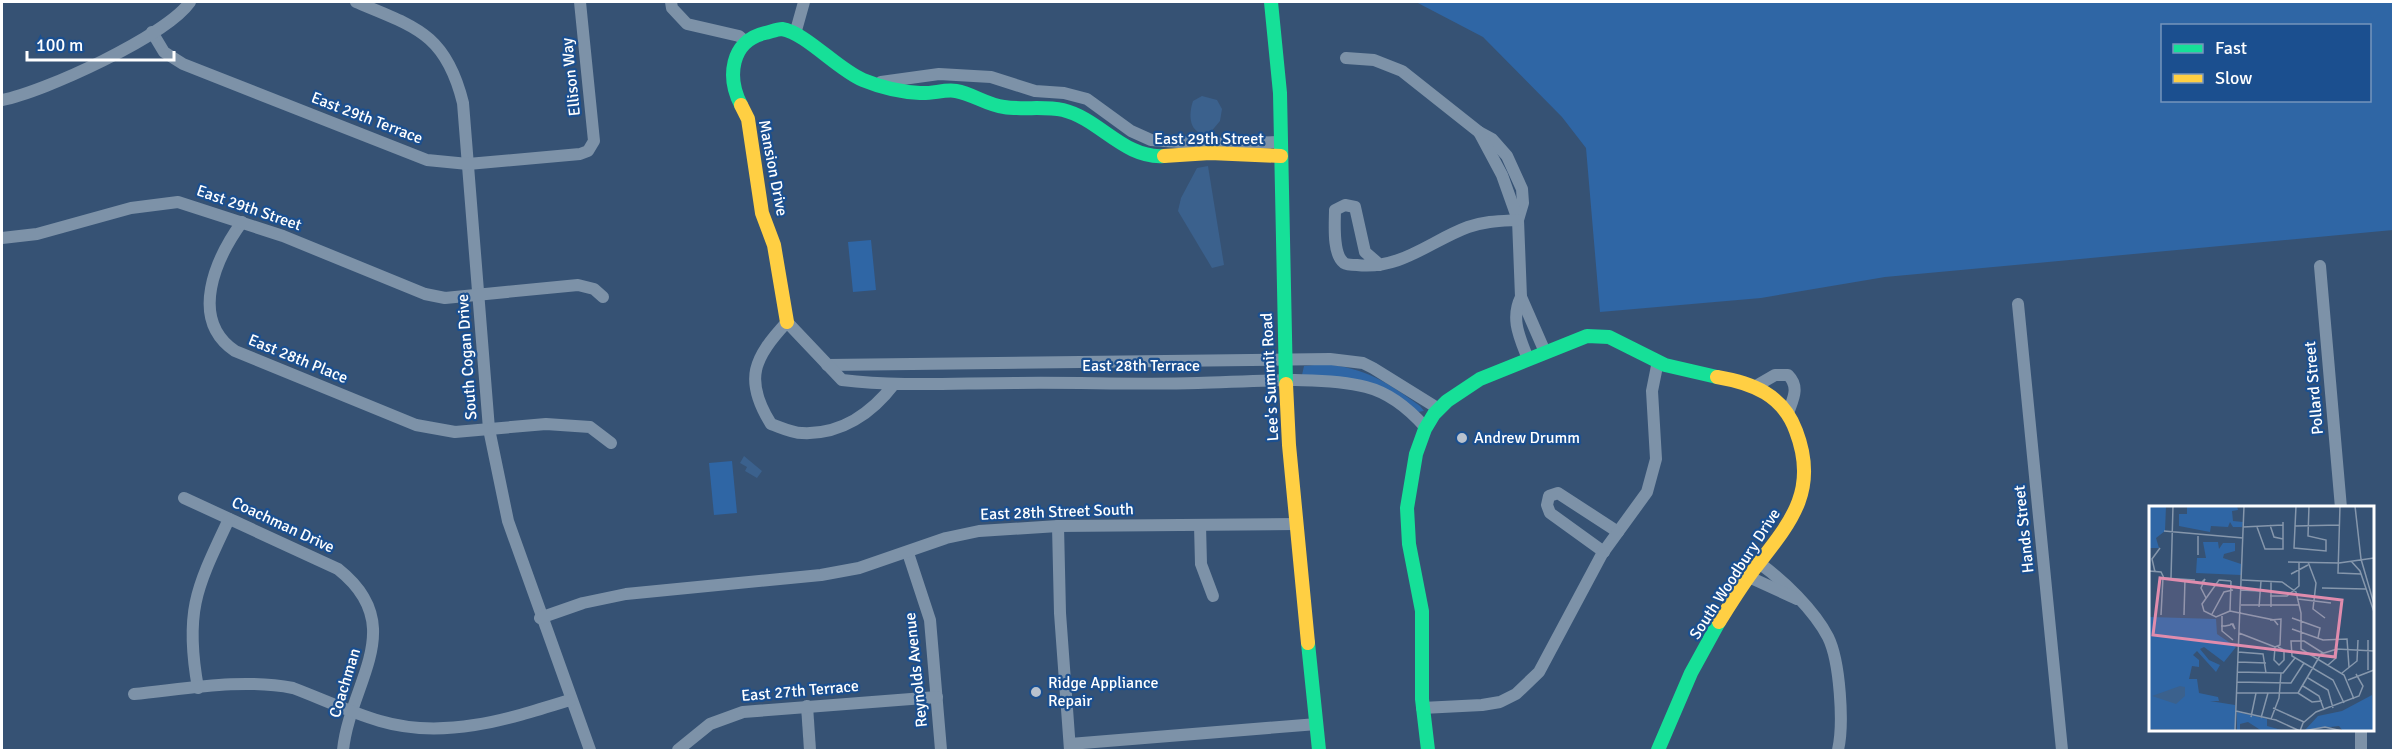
<svg xmlns="http://www.w3.org/2000/svg" width="2395" height="752" font-family="Signika,sans-serif">
<style>
.green{fill:#2f66a5;fill-rule:evenodd}
.water{fill:#3b618d}
.lines{fill:none;stroke-linecap:round;stroke-linejoin:round}
.street{stroke:#7d92a8;stroke-width:12}
.fast{stroke:#16e098;stroke-width:14}
.slow{stroke:#ffcf43;stroke-width:14}
.poi-dot{fill:#b9c2ce;stroke:#1b4f8f;stroke-width:2}
.labels{text-anchor:middle;dominant-baseline:central;stroke-width:4.5;stroke-linejoin:round;paint-order:stroke}
.street-label{font-size:16px;fill:#fff;stroke:#1b4f8f}
.poi-label{font-size:16px;fill:#fff;stroke:#1b4f8f;text-anchor:start}
.inset-road{fill:none;stroke:#8697ac;stroke-width:1.5}
.view{fill:#e08cad;fill-opacity:0.15;stroke:#e08cad;stroke-width:3}
.inset-edge{fill:none;stroke:#fff;stroke-width:3}
</style>
<rect width="100%" height="100%" fill="#365274"/>
<g class="green">
<path d="M1416 2H2393V230L1885 277 1761 298 1600 312 1586 148 1562 117 1483 37ZM2162 26H2370V100H2162Z"/>
<path d="M871 240 876 290 853 292 848 242Z"/>
<path d="M1324 364C1366 368 1387 382 1420 406L1424 411 1418 412 1383 389 1302 375 1304 366Z"/>
<path d="M732 461 737 513 714 515 709 463Z"/>
</g>
<g class="water">
<path d="M1202 96 1217 100 1222 109 1220 121 1209 134C1189 135 1188 116 1193 101Z"/>
<path d="M1208 166 1224 265 1212 268 1178 211 1181 198 1197 168Z"/>
<path d="M744 456 762 471 757 478 745 471 747 467 740 463Z"/>
</g>
<g class="lines">
<g class="street">
<path d="M356 2C416 27 446 34 463 103L489 429 508 521 590 750"/>
<path d="M671 2 672 8 687 24 739 36 746 42"/>
<path d="M152 32 164 52 183 64 427 160 468 164 580 154 588 151 594 141 580 2"/>
<path d="M795 34 804 2"/>
<path d="M1346 58 1374 60 1402 71 1479 132 1492 139 1507 156 1522 189 1523 203 1518 220 1521 297 1545 352"/>
<path d="M881 82 939 74 991 77 1035 91 1064 93 1087 99 1131 131 1151 140 1207 144 1281 142"/>
<path d="M2 100C44 92 166 36 190 2"/>
<path d="M1479 132 1502 175 1518 220"/>
<path d="M242 222C216 258 188 319 235 351L416 425 455 432 546 424 590 427 611 443"/>
<path d="M2 238 37 234 131 208 178 202 283 236 425 294 445 298 578 285 594 289 603 297"/>
<path d="M1380 265 1365 252 1355 207 1345 205 1335 210C1335 223 1332 254 1344 263 1347 265 1353 265 1357 265 1401 270 1430 241 1468 227 1485 221 1501 221 1518 220"/>
<path d="M2320 266 2341 508"/>
<path d="M1521 297C1510 319 1520 338 1528 359"/>
<path d="M2018 304 2062 750"/>
<path d="M827 365 1330 359 1363 363 1373 368 1439 409"/>
<path d="M894 384C872 413 841 435 802 433 792 433 780 427 771 424 743 379 754 358 787 322L842 380C899 387 957 383 1015 383 1076 382 1137 385 1198 383 1245 382 1322 375 1366 387 1390 393 1409 409 1425 427"/>
<path d="M1756 386 1775 375H1788C1800 387 1793 399 1788 413"/>
<path d="M184 498 338 569C410 626 350 682 343 750"/>
<path d="M1200 525 1201 564 1213 596"/>
<path d="M1058 526 1060 613 1070 750"/>
<path d="M1604 552 1550 513 1547 505 1549 496 1558 493 1618 532"/>
<path d="M908 553 930 620 941 750"/>
<path d="M1759 563C1783 580 1814 610 1828 637 1840 661 1844 724 1838 750"/>
<path d="M1749 577 1797 599"/>
<path d="M540 618 583 603 626 594 821 575 859 568 946 538 979 531 1058 526 1297 524"/>
<path d="M198 688C184 610 197 587 229 519"/>
<path d="M134 694C186 689 241 678 293 688 322 699 350 712 380 721 444 740 509 719 570 700"/>
<path d="M807 706 810 750"/>
<path d="M1422 708 1482 705 1500 702 1516 694 1539 672 1602 554 1647 492 1656 459 1652 391 1658 361"/>
<path d="M2361 730V750"/>
<path d="M1070 744 1317 724"/>
<path d="M678 750 710 724 743 712 937 697"/>
</g>
<g class="fast">
<path d="M1271 2 1280 93 1286 384"/>
<path d="M741 105C727 78 730 41 765 33 770 32 777 29 782 29 806 33 837 69 863 80 880 87 902 92 920 93 932 94 945 89 956 91 973 94 987 105 1004 107 1023 110 1044 106 1063 110 1100 119 1124 159 1164 156"/>
<path d="M1308 643 1319 750"/>
<path d="M1428 750 1422 699V611L1409 544 1407 508 1416 454 1425 429 1434 414 1447 401 1480 379 1587 336 1609 337 1665 365 1717 377"/>
<path d="M1658 750 1691 673 1719 622"/>
</g>
<g class="slow">
<path d="M741 105 748 119 762 213 774 245 787 322"/>
<path d="M1164 156 1210 153 1281 156"/>
<path d="M1717 377C1753 383 1783 395 1796 431 1819 491 1790 523 1755 568 1742 585 1731 603 1719 622"/>
<path d="M1286 384 1289 445 1308 643"/>
</g>
</g>
<g class="poi-dot">
<circle cx="1462" cy="438" r="6"/>
<circle cx="1036" cy="692" r="6"/>
</g>
<g class="labels">
<g class="street-label">
<text transform="translate(571 77) rotate(-96)">Ellison Way</text>
<text transform="translate(367 118) rotate(21)">East 29th Terrace</text>
<text x="1209" y="139">East 29th Street</text>
<text transform="translate(773 168) rotate(79)">Mansion Drive</text>
<text transform="translate(249 208) rotate(19)">East 29th Street</text>
<text transform="translate(467 357) rotate(-94)">South Cogan Drive</text>
<text transform="translate(298 359) rotate(22)">East 28th Place</text>
<text x="1141" y="366">East 28th Terrace</text>
<text transform="translate(1270 377) rotate(-93)">Lee's Summit Road</text>
<text transform="translate(2314 388) rotate(-95)">Pollard Street</text>
<text transform="translate(1057 512) rotate(-2)">East 28th Street South</text>
<text transform="translate(283 525) rotate(25)">Coachman Drive</text>
<text transform="translate(2024 529) rotate(-96)">Hands Street</text>
<text transform="translate(1735 574) rotate(-57)">South Woodbury Drive</text>
<text transform="translate(916 670) rotate(-96)">Reynolds Avenue</text>
<text transform="translate(345 683) rotate(-73)">Coachman</text>
<text transform="translate(800 691) rotate(-5)">East 27th Terrace</text>
</g>
<g class="poi-label">
<text x="1474" y="438">Andrew Drumm</text>
<text x="1048" y="683">Ridge Appliance<tspan x="1048" dy="18">Repair</tspan></text>
</g>
</g>
<g transform="translate(2149 506)">
<rect width="225" height="225" fill="#365274"/>
<path d="M0 0H17L16 25 7 32 10 42H0ZM38 0H88L89 4 83 5 84 15 94 16 93 21H84L81 16 79 21 62 20 61 26 30 20V8H38ZM54 36H69L70 43 74 37H86V45L75 48 74 52 92 58V69L47 67 48 52H57ZM1 111 67 113 68 128 87 141 75 156 55 141 51 143 60 154 71 159 67 166 48 145 44 149 50 154V161L43 160 40 173H48L50 187 69 191 70 195H61L86 199V225L0 223ZM223 189 225 225H194L190 220 156 224 169 210 193 205ZM88 206 118 213V220L136 225H113L99 216 91 218V225H88Z" fill="#2f66a5"/>
<path d="M31 180 36 181V190L27 198 3 190Z" fill="#3b618d"/>
<path class="inset-road" d="M147 0 145 42 177 45V34L159 30 160 0M191 0 189 67 212 68M206 0 212 53 225 98M121 19 125 31 134 33M146 20 190 19M94 21 134 19M108 21 116 43H134V16M15 25 94 32M49 49V30M202 55 211 65 225 106M139 56 190 57 225 52M159 56 167 77 164 103 176 112M0 65 12 66 15 72 46 74M6 66 3 53 11 42M142 68 159 59M22 72 24 0M93 74 133 76 147 86 152 107V143L195 169 205 193M122 75V101M53 76 56 73 52 82 57 92M173 82 217 83M92 84 111 85M121 90H138L150 80V56M149 93 182 97M92 99H150M110 101 112 75M81 105 67 111 55 105 53 98 70 74 82 75M81 105 125 114 129 119M81 105 82 75M63 108 75 86 84 84M12 109 14 71M35 109 36 73M73 110V125L84 134M143 112 171 122 169 132M121 114 132 113 131 139 126 141M72 120H76L81 119 82 118H84L86 123 83 118M143 123 174 134 198 133 200 161M90 127 126 141M126 141 125 154 130 159 135 154V144L129 141M89 146 114 148 117 167M174 147 155 135H142L143 150 184 174 195 197M89 156 117 157M179 159 187 152 188 143M219 164V134M88 166 134 167 146 152M193 167 208 155 209 134M159 172 179 184 184 202M225 172V201M199 174 225 164M88 176 142 177 155 157M154 180 170 190 175 204M88 187H149M149 187 172 148 188 143 225 145M149 187 163 196 173 195M124 202 155 216M87 205 127 214 151 225M102 211 107 187M112 212 119 187M122 213 130 192 132 167M86 225 95 0M151 225 154 217 167 206 210 190 214 180 207 168M154 225 176 221 193 225"/>
<path class="view" d="M11 72 193 94 186 151 4 129Z"/>
<rect width="225" height="225" class="inset-edge"/>
</g>
<rect width="2395" height="752" fill="none" stroke="#ffffff" stroke-width="6"/>
<rect x="2161" y="24" width="210" height="78" fill="#1b4f8f" stroke="#7695bc" stroke-width="1.5"/>
<rect x="2173" y="44" width="30" height="9" fill="#16e098" stroke="#7695bc" stroke-width="1.5"/>
<text x="2215" y="54" font-size="18" fill="#ffffff">Fast</text>
<rect x="2173" y="74" width="30" height="9" fill="#ffcf43" stroke="#7695bc" stroke-width="1.5"/>
<text x="2215" y="84" font-size="18" fill="#ffffff">Slow</text>
<path d="M27 51v9h147v-9" fill="none" stroke="#ffffff" stroke-width="3"/>
<text x="36" y="51" font-size="18" fill="#ffffff" stroke="#1b4f8f" stroke-width="4.5" paint-order="stroke">100 m</text>
</svg>
